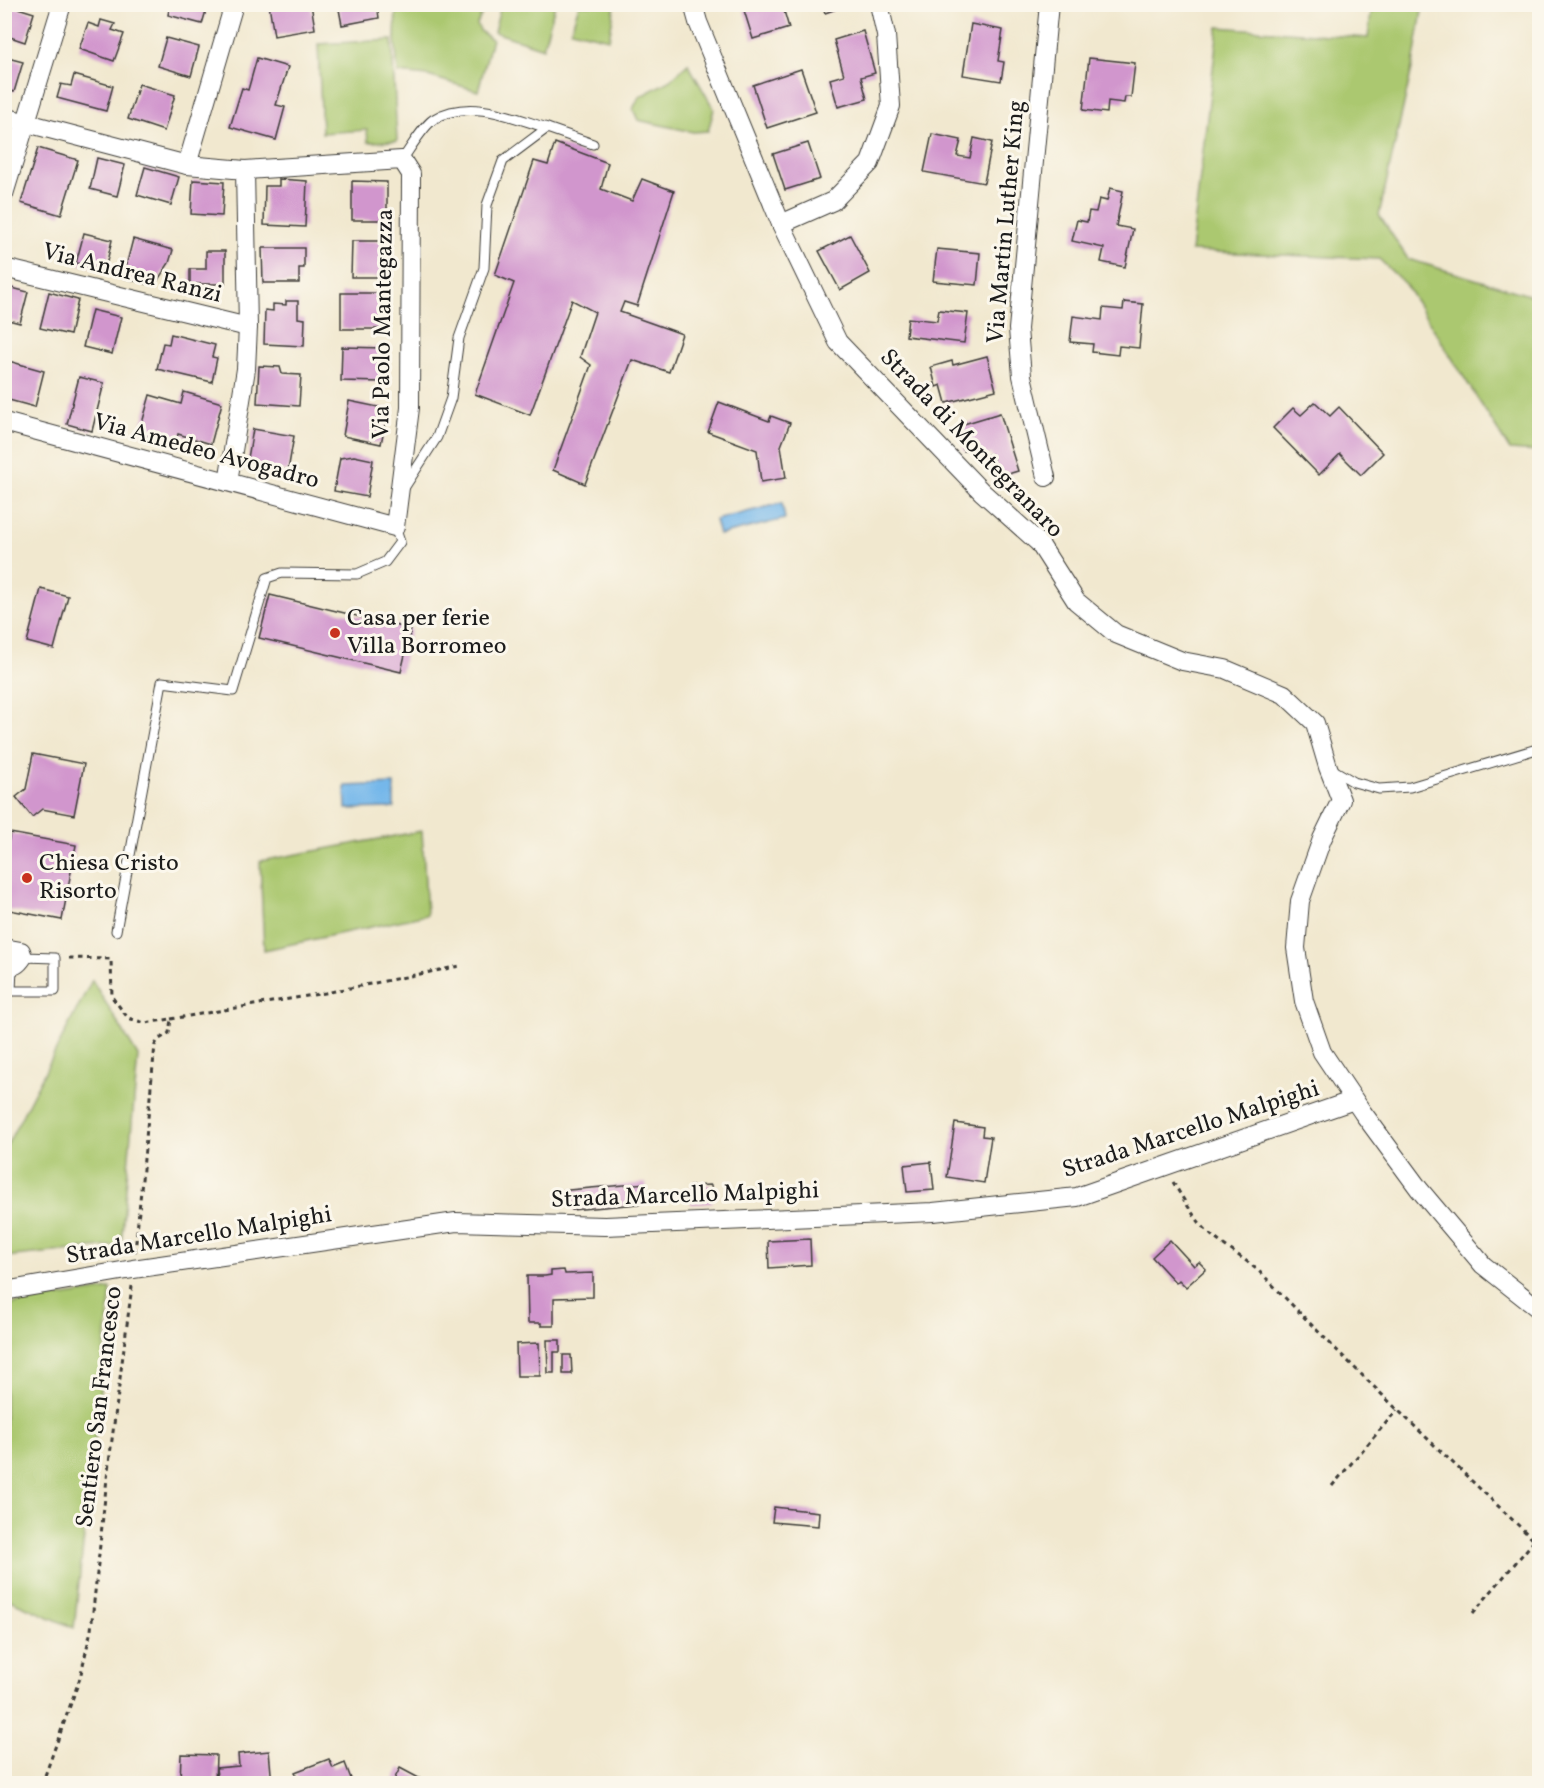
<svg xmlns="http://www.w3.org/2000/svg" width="1544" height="1788" font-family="Vollkorn,serif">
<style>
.green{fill:#abc86f;stroke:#647246;stroke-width:1.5}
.water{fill:#74b7ea;stroke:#486a83;stroke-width:1.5}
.building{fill:#d196cd}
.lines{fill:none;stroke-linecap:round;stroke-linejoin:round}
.service-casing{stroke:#3c3b37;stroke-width:11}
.minor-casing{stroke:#3c3b37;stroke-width:20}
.path{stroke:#3c3b37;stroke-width:3;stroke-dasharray:4.5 4.5;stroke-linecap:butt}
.service{stroke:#fff;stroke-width:9}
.minor{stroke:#fff;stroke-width:18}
.poi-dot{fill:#c8321e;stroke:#fbf7ec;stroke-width:2}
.labels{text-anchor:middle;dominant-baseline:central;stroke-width:6;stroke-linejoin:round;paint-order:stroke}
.street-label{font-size:24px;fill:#1c1c1c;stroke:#fbf7ec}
.poi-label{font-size:24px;fill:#1c1c1c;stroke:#fbf7ec;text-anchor:start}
</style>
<rect width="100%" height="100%" fill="#fbf7ec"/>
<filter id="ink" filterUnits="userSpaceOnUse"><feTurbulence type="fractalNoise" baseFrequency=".0167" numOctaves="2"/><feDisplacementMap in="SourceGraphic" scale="12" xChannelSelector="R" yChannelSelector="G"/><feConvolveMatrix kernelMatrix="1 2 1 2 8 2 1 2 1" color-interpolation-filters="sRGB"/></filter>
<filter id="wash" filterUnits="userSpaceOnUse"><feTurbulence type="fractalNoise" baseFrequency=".008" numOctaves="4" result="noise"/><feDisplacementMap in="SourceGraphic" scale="24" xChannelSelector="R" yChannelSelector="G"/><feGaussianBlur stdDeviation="1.35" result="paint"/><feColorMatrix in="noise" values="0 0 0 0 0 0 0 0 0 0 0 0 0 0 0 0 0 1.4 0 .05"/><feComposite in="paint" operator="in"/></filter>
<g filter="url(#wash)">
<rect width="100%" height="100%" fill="#f1e8cf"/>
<g class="green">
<path d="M396 5H492L484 9 477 24 481 32 492 39 478 91 428 76 398 73 395 39Z"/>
<path d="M501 5H555L543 48 494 32Z"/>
<path d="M579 5H615L609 39 571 30Z"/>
<path d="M1372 5H1423L1414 59 1379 215 1408 259 1539 298V452L1510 450 1405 284 1379 259 1191 251 1218 27 1368 38Z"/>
<path d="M392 40 397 141 368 142 367 130 322 133 318 44Z"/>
<path d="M688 64 714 109 708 131 693 132 638 120 633 109 639 97 669 81Z"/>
<path d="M422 831 427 915 264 950 260 861Z"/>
<path d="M92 980 138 1056 121 1245 5 1257V1149Z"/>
<path d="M111 1289 74 1628 5 1598V1305Z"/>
</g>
<g class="water">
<path d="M782 503 785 519 719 535 715 520Z"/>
<path d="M394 784V808L346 809 345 786Z"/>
</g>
<g id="blocks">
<g class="building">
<path d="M5 4 34 13 25 42 4 35Z"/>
<path d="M170 4H208L202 24 168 15Z"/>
<path d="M269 4H311L315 29 274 36Z"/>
<path d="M338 4H377L379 18 342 25Z"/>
<path d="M742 4H782L789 28 753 39Z"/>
<path d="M822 5H848L825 13Z"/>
<path d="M101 20 115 24 112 30 124 34 114 61 79 49 88 23 99 27Z"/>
<path d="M971 24 1003 30 998 61 1004 62 1001 81 963 75Z"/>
<path d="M863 31 875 73 861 77 867 99 838 107 830 79 844 75 834 40Z"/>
<path d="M166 38 199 47 191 76 158 66Z"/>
<path d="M4 57 23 62 14 92 4 89Z"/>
<path d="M257 58 288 67 276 105 285 107 276 140 230 127 242 88 248 90Z"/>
<path d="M1089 58 1135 63 1131 97H1125L1124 103 1108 101 1107 113 1083 110Z"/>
<path d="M801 69 816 112 767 128 753 85Z"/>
<path d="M74 75 113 86 106 111 57 98 61 84 71 86Z"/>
<path d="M139 84 175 95 164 131 128 119Z"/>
<path d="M932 134 961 140 957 156 970 158 974 138 992 142 984 183 924 172Z"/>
<path d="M555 143 608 163 601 189 632 201 642 179 674 191 637 306 624 302 620 312 682 334 669 372 632 360 585 484 553 470 591 365 580 357 595 312 572 300 530 415 475 394 514 283 495 275 534 161 548 165Z"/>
<path d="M808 143 820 179 785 190 773 154Z"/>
<path d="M38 148 78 160 61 215 21 203Z"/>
<path d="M97 158 125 165 117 196 90 189Z"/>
<path d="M145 167 179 177 171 205 137 195Z"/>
<path d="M279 179 307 181 305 227 264 225 265 186H279Z"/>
<path d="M193 180 224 182 222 216 191 214Z"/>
<path d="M352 181 387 182V220H352Z"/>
<path d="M1110 188 1123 191 1116 226 1133 229 1125 267 1101 262 1104 248 1072 241 1077 220 1087 222 1089 211 1096 212 1099 199 1107 201Z"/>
<path d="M84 233 112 240 105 270 76 263Z"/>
<path d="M850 235 870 273 840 290 819 251Z"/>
<path d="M133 239 173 250 169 263 154 286 123 278Z"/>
<path d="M352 241H387V277H351Z"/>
<path d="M262 248H304V268H299V283H263Z"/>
<path d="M937 249 980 253 977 285 933 281Z"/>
<path d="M206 251H225V284H190V269H206Z"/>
<path d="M4 286 28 292 20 323 4 319Z"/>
<path d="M49 292 78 300 70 335 40 328Z"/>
<rect x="341" y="293" width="45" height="36"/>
<path d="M286 301H298V318L305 319 304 346 264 344 265 310 273 311V304L286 305Z"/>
<path d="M1124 302 1143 304 1139 348 1119 346 1118 355 1092 352 1093 344 1070 342 1073 316 1102 320 1103 308 1123 310Z"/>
<path d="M92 310 121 317 112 354 83 347Z"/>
<path d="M939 310 968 313 964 343 906 336 908 318 937 321Z"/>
<path d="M171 334 215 345 212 357 217 358 212 382 157 369 163 343 169 344Z"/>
<path d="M342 347 384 348 383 382 341 381Z"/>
<path d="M987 356 996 390 946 403 941 385 936 387 931 367 952 361 953 365Z"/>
<path d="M5 360 44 371 35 407 5 399Z"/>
<path d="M259 366 280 367 282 374 301 375 299 406 257 403Z"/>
<path d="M79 377 104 383 92 431 67 424Z"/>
<path d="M184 392 222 403 211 444 178 434 175 444 139 434 150 395 181 404Z"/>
<path d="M349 401 388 409 381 444 343 436Z"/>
<path d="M719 402 769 421 771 416 790 423 781 446 786 478 761 482 757 450 708 432Z"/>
<path d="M1315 402 1330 416 1339 407 1383 453 1361 475 1340 454 1319 475 1273 428 1293 408 1301 415Z"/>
<path d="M1000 413 1018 471 998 477 991 454 980 457 977 447 964 451 957 426Z"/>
<path d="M253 429 294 436 288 471 247 464Z"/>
<path d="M354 456 373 460 367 497 334 491 340 458Z"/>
<path d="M41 589 68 596 54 649 27 642Z"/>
<path d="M270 595 411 629 401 672 259 638Z"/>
<path d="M33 754 84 764 74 815 42 809 32 817 16 797 26 789Z"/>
<path d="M10 833 76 845 62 920 4 909V863Z"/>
<path d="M955 1123 983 1127 982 1136 991 1137 984 1183 947 1177Z"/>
<path d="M931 1162 934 1190 907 1192 904 1165Z"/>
<path d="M646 1183 648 1203 572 1210 571 1202 559 1203 558 1191Z"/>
<path d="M711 1185 712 1203 691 1204 690 1186Z"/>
<path d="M810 1239 811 1265 769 1268 768 1241Z"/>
<path d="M1170 1240 1194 1266 1199 1262 1206 1269 1186 1287 1179 1280 1176 1283 1152 1257Z"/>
<path d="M564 1270 565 1274 593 1273V1297L554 1298V1326H541V1323H528L527 1276H545L551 1275V1271Z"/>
<path d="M547 1340H560V1352H554V1373H548Z"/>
<path d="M539 1343 540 1376H517L516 1344Z"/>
<path d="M563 1355H571L572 1374H563Z"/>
<path d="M774 1507 819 1512 818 1526 772 1522Z"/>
<path d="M269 1751 272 1784H218L216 1768 239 1766 238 1754Z"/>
<path d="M181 1754 216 1755 215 1784H180Z"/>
<path d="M329 1759 333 1768 345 1763 353 1784H299L295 1772Z"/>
<path d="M400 1768 430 1784H392Z"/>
</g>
</g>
</g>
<g filter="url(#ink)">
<use href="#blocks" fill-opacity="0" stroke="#3c3b37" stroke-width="1.5"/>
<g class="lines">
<g class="service-casing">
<g id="service">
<path d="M402 160C410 149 423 126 434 119 469 98 512 117 547 128"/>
<path d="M404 488 437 437 451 398 459 338 484 268 487 205 503 161 547 128 593 144"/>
<path d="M1330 768 1354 782 1379 789 1410 787 1540 748"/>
<path d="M116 931 162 682 233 691 267 578 282 573 357 574 385 562 400 542 395 527"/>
<path d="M12 967 11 991H55V958L23 957"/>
</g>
</g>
<g class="minor-casing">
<g id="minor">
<path d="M693 4 698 22 781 224 838 342 982 492 1039 543 1076 601 1116 634 1182 661 1225 669 1284 694 1315 723 1328 767 1341 800 1322 839 1300 901 1296 948 1304 1001 1322 1052 1363 1113 1419 1189 1483 1265 1540 1310"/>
<path d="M4 117 187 165 245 170 402 160 411 174 410 408 395 527 4 422"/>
<path d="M187 165 234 4"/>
<path d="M4 194 62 4"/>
<path d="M781 224 833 201 870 163 891 106 886 35 879 4"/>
<path d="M4 268 248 327"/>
<path d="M1046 477 1022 376 1018 329 1049 4"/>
<path d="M228 482 246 369 248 327 245 170"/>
<path d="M4 948 21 951 23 957C18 965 14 967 4 967"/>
<path d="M4 1291 133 1269 456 1222 605 1226 933 1212 1077 1197 1354 1100"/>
</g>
</g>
<g class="path">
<path d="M69 958 111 959 112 997 128 1018 145 1023 171 1019 169 1033 158 1040 155 1045 135 1252"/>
<path d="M171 1019 325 993 460 966"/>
<path d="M1173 1182C1184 1200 1195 1220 1210 1234 1228 1250 1250 1261 1267 1279 1355 1371 1448 1458 1540 1546"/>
<path d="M1332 1486 1397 1410"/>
<path d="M1473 1613 1534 1541"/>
<path d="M42 1784 80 1678 91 1630 107 1478 132 1286"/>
</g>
<use href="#service" class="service"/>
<use href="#minor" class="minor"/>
</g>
</g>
<g class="poi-dot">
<circle cx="335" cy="633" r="6"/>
<circle cx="27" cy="878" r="6"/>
</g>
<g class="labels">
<g class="street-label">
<text transform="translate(1007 222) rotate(-85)">Via Martin Luther King</text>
<text transform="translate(132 274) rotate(14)">Via Andrea Ranzi</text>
<text transform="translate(384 324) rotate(-89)">Via Paolo Mantegazza</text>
<text transform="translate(971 444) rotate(46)">Strada di Montegranaro</text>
<text transform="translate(206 452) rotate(15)">Via Amedeo Avogadro</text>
<text transform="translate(1191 1130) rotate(-18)">Strada Marcello Malpighi</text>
<text transform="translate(685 1196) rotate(-2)">Strada Marcello Malpighi</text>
<text transform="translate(199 1236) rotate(-9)">Strada Marcello Malpighi</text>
<text transform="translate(100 1407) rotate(-83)">Sentiero San Francesco</text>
</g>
<g class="poi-label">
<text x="347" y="619">Casa per ferie<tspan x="347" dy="28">Villa Borromeo</tspan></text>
<text x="39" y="864">Chiesa Cristo<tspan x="39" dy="28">Risorto</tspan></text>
</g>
</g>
<rect width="1544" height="1788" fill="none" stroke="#fbf7ec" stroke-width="24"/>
</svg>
